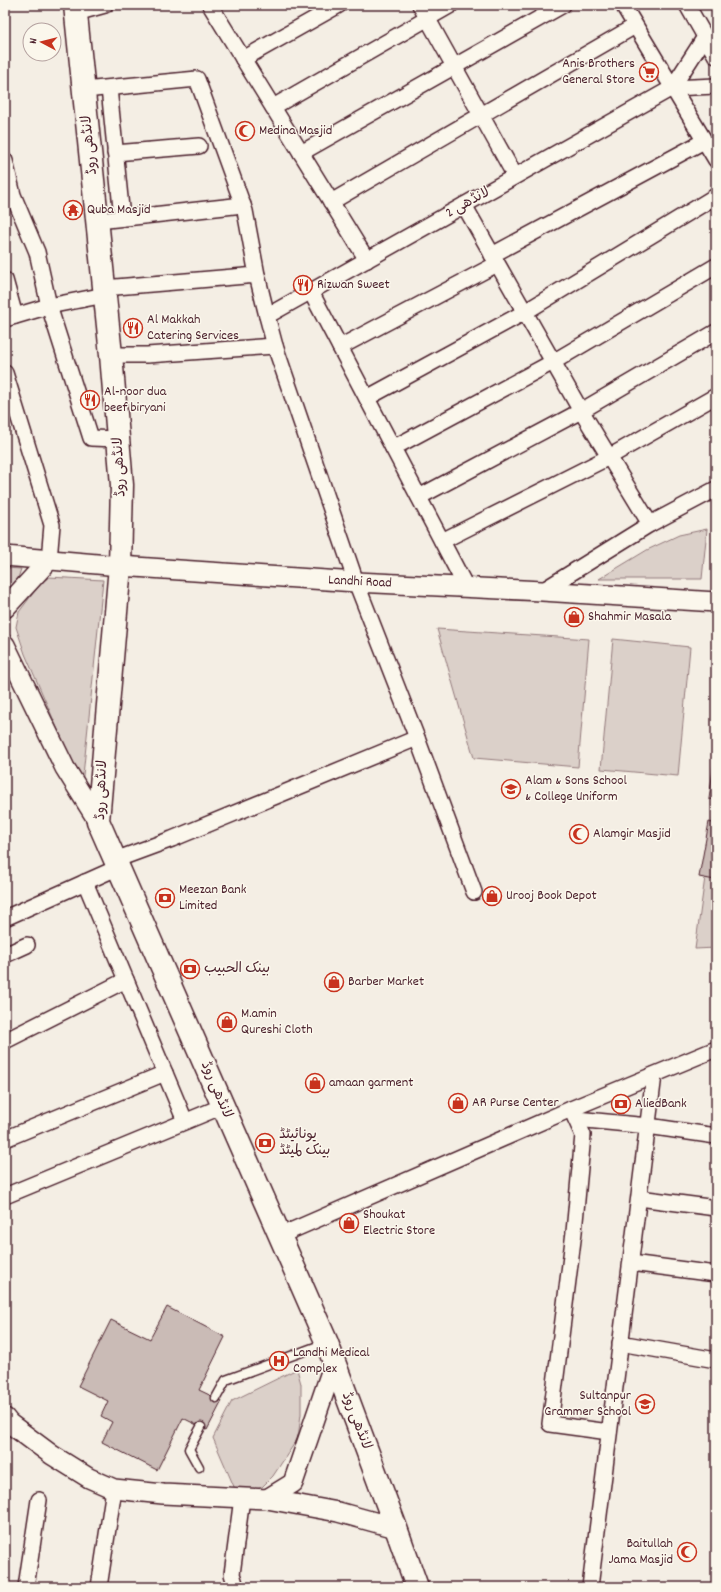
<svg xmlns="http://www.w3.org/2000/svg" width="721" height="1592" font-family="Dekko,'Playpen Sans Arabic',sans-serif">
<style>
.green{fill:#dbd0c9;stroke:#92787a}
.building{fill:#cabbb6;stroke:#4a1f2b}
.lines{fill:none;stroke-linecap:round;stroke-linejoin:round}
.service-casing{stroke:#4a1f2b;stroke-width:11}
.minor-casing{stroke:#4a1f2b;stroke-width:18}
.tertiary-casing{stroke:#4a1f2b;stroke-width:22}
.primary-casing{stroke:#4a1f2b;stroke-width:25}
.service{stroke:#fbf7ec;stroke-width:8}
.minor{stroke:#fbf7ec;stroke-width:15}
.tertiary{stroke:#fbf7ec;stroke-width:19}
.primary{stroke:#fbf7ec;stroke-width:22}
.labels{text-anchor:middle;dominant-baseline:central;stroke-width:3;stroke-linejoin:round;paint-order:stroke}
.poi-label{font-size:14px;fill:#4a1f2b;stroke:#fbf7ec;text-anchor:start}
.street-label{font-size:14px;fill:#4a1f2b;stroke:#fbf7ec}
</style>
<rect width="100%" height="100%" fill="#f4eee4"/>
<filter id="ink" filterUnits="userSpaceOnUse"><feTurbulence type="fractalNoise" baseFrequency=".025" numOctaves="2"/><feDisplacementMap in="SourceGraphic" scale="8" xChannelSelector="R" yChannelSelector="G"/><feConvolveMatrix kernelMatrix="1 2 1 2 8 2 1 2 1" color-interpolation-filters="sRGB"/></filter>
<g filter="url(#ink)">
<g class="green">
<path d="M707 529 702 579H599L647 550 679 535Z"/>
<path d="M5 568 21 569 18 578 5 595Z"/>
<path d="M49 577 103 580 82 785 25 654 16 627 19 612 40 584Z"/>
<path d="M437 629 589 639 578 767 474 758Z"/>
<path d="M613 639 690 647 678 776 601 769Z"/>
<path d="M714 813H716V948L695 949Z"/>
<path d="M297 1369 301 1384V1414L298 1438 273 1476 262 1487 253 1491 235 1489 213 1438 232 1401Z"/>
</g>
<g class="building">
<path d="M716 747V800L709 799Z"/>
<path d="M709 822 716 824 715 880 699 877Z"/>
<path d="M167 1307 225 1337 199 1390 222 1401 207 1430 183 1418 157 1470 102 1442 112 1422 101 1416 108 1401 78 1386 111 1320 150 1339Z"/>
</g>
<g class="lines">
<g class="service-casing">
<g id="service">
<path d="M216 1398 226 1380 326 1343"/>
<path d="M199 1467 189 1449 201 1427"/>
</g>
</g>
<g class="minor-casing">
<g id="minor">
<path d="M210 5 367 260"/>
<path d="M420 5 515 176"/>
<path d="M623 5 716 160"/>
<path d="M687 5 716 56"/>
<path d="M76 13 105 5"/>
<path d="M243 59 339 5"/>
<path d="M109 88 122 218"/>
<path d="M672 88 705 37"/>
<path d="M84 90 197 79 245 211 257 275"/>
<path d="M273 107 451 5"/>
<path d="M115 153 199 146"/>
<path d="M301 153 563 5"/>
<path d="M5 161 13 195 37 252 49 306 91 438 118 439"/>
<path d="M331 202 635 26"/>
<path d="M464 205 577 404 650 524"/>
<path d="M98 221 243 205"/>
<path d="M492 255 704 141"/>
<path d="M5 280 15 316"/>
<path d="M104 288 257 275 267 316"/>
<path d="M311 292 466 587"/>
<path d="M5 319 49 306 105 295"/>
<path d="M340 347 497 264"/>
<path d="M111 355H147L275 346"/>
<path d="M5 373 52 525 49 560"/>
<path d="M367 398 525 312 716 196"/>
<path d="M393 448 553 362 716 266"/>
<path d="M419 497 581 411 716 332"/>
<path d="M442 541 609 457 716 396"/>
<path d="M542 591 650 524 716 489"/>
<path d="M115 860 172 839 417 738"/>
<path d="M85 882 185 1121"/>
<path d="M474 892 417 738 356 582 275 346 267 316 672 88 716 86"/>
<path d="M5 918 119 867"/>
<path d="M5 955 27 945"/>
<path d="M5 1041 126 980"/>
<path d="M571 1109 583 1135 574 1232 550 1424 609 1432"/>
<path d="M576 1119 648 1126 716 1136"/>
<path d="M5 1139 165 1073"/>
<path d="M5 1196 223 1106"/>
<path d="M639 1198 716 1208"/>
<path d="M279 1236 571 1109 716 1049"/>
<path d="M631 1263 716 1274"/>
<path d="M620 1343 716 1360"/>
<path d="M26 1587 39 1500"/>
<path d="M99 1587 114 1489"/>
<path d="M236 1587 232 1574 242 1498"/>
<path d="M590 1587 654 1075"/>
</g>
</g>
<g class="tertiary-casing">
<g id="tertiary">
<path d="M5 556 120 566 356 582 542 591 716 602"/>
<path d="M5 608 49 560"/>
<path d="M5 645 65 768 98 821"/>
<path d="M5 1418 9 1423 52 1455 89 1478 114 1489 163 1494 267 1499 338 1512 396 1528"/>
<path d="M267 1499 293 1483 334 1363"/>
</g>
</g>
<g class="primary-casing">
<path id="primary" d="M75 5 111 355 122 485 120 566 98 821 327 1343 396 1528 417 1587"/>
</g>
<use href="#service" class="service"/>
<use href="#minor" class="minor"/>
<use href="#tertiary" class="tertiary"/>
<use href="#primary" class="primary"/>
</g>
</g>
<defs>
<g id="supermarket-ring" transform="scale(1)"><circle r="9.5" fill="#fbf7ec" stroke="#c8321e" stroke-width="1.5"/><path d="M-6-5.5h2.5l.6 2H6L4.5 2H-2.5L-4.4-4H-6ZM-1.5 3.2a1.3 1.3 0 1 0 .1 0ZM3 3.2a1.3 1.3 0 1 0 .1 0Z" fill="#c8321e"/></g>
<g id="mosque-ring" transform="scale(1)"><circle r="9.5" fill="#fbf7ec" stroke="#c8321e" stroke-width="1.5"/><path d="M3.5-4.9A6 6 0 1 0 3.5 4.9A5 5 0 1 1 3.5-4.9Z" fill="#c8321e"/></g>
<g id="temple-ring" transform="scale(1)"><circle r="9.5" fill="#fbf7ec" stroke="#c8321e" stroke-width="1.5"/><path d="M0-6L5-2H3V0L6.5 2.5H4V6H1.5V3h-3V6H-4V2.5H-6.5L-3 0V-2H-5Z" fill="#c8321e"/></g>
<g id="restaurant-ring" transform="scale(1)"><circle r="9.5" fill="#fbf7ec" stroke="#c8321e" stroke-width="1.5"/><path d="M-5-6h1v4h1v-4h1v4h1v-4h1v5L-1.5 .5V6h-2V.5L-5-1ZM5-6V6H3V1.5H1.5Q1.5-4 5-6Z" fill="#c8321e"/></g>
<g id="shop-ring" transform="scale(1)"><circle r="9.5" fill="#fbf7ec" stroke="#c8321e" stroke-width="1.5"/><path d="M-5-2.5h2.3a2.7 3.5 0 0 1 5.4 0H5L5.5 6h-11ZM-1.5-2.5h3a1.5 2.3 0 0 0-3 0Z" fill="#c8321e"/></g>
<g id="school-ring" transform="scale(1)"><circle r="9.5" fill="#fbf7ec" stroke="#c8321e" stroke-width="1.5"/><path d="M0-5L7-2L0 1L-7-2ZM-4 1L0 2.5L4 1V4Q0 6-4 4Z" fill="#c8321e"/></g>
<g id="bank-ring" transform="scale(1)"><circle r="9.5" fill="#fbf7ec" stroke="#c8321e" stroke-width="1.5"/><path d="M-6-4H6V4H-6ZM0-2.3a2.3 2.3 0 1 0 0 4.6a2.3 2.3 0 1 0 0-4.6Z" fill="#c8321e"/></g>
<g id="hospital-ring" transform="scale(1)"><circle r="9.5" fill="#fbf7ec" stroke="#c8321e" stroke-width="1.5"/><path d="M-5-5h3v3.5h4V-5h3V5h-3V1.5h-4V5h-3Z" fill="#c8321e"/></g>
</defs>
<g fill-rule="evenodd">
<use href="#supermarket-ring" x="649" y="72"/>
<use href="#mosque-ring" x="245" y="131"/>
<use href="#temple-ring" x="73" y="210"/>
<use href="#restaurant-ring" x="303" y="285"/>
<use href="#restaurant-ring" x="133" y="328"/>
<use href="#restaurant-ring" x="90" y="400"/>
<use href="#shop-ring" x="574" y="617"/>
<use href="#school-ring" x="511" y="789"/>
<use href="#mosque-ring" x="579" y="834"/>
<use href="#shop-ring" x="492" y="896"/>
<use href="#bank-ring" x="165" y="898"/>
<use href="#bank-ring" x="190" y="969"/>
<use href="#shop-ring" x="334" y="982"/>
<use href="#shop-ring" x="227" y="1022"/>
<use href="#shop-ring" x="315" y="1083"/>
<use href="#shop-ring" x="458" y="1103"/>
<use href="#bank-ring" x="621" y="1104"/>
<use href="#bank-ring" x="265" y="1143"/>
<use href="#shop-ring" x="349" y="1223"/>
<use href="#hospital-ring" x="279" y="1361"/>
<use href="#school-ring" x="645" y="1404"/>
<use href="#mosque-ring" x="687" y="1552"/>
</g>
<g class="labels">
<g class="poi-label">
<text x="635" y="64" text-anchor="end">Anis Brothers<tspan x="635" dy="16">General Store</tspan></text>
<text x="259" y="131">Medina Masjid</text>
<text x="87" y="210">Quba Masjid</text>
<text x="317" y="285">Rizwan Sweet</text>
<text x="147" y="320">Al Makkah<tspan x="147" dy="16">Catering Services</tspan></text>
<text x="104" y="392">Al-noor dua<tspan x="104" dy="16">beef biryani</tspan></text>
<text x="588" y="617">Shahmir Masala</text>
<text x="525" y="781">Alam &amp; Sons School<tspan x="525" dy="16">&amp; College Uniform</tspan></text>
<text x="593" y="834">Alamgir Masjid</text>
<text x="179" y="890">Meezan Bank<tspan x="179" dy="16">Limited</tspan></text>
<text x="506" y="896">Urooj Book Depot</text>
<text x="204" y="969">بينک الحبيب</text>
<text x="348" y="982">Barber Market</text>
<text x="241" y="1014">M.amin<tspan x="241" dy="16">Qureshi Cloth</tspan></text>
<text x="329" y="1083">amaan garment</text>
<text x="472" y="1103">AR Purse Center</text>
<text x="635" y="1104">AliedBank</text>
<text x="279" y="1135">یونائیٹڈ<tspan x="279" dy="16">بینک لمیٹڈ</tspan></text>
<text x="363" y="1215">Shoukat<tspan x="363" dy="16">Electric Store</tspan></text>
<text x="293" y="1353">Landhi Medical<tspan x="293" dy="16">Complex</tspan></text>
<text x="631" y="1396" text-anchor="end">Sultanpur<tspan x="631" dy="16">Grammer School</tspan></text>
<text x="673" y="1544" text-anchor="end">Baitullah<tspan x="673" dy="16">Jama Masjid</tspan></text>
</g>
<g class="street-label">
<text transform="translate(90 145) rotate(-96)">لانڈھی روڈ</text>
<text transform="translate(468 203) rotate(-29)">لانڈھی 2</text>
<text transform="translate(120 467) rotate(-93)">لانڈھی روڈ</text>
<text transform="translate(360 582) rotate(3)">Landhi Road</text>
<text transform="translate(102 790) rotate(-88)">لانڈھی روڈ</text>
<text transform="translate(216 1090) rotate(67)">لانڈھی روڈ</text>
<text transform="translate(356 1421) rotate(69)">لانڈھی روڈ</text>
</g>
</g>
<rect width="721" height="1592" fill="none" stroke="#fbf7ec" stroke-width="20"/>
<rect x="10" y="10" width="701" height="1572" fill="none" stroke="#4a1f2b" stroke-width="1.5" filter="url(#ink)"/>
<g transform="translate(42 42) rotate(277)"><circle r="19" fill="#fbf7ec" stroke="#b4a19f"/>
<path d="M0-3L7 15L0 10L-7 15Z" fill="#c8321e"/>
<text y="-6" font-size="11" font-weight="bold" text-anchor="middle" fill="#4a1f2b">N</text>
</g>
</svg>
